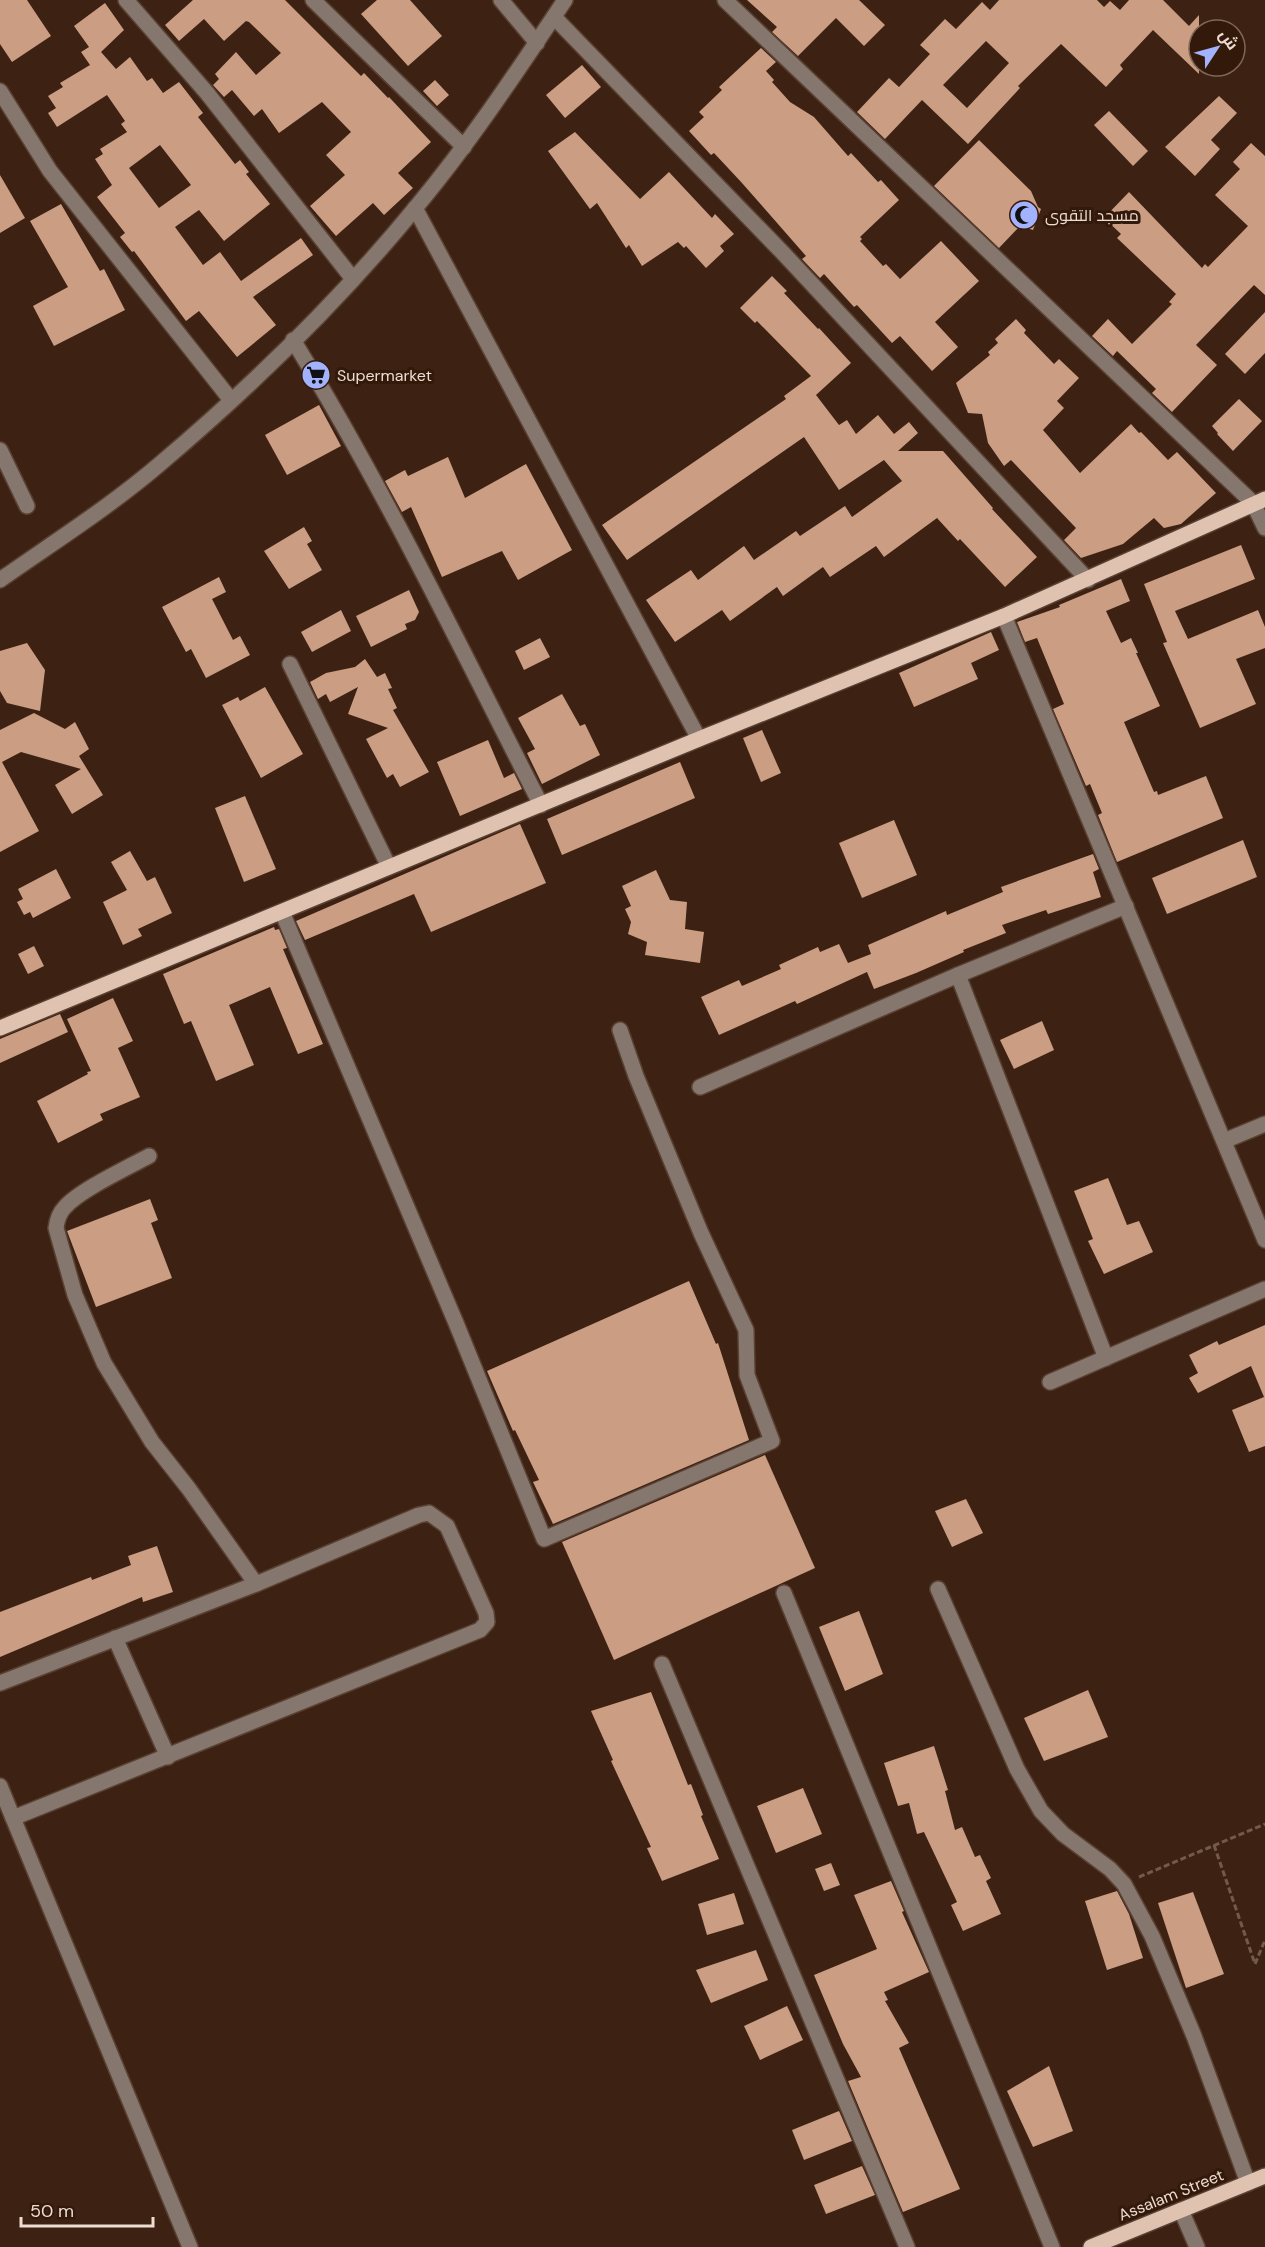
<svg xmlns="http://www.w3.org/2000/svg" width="1265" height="2247" font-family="'DM Sans',Cairo,sans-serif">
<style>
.building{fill:#cb9d83;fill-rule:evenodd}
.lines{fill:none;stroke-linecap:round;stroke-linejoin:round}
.minor-casing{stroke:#594032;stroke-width:18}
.major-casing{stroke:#594032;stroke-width:18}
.path{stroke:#725a4d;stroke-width:3;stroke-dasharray:6 3;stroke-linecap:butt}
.minor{stroke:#85766e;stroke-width:15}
.major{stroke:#e0c2b1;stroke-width:15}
.labels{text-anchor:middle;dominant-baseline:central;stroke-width:6;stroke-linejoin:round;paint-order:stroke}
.poi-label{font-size:16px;fill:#eedcd2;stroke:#331909;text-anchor:start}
.street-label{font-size:16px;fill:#eedcd2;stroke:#331909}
</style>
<rect width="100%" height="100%" fill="#3d2213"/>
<g class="building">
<path d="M0 0H27L51 36 12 62 0 44Z"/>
<path d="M193 0H285L361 76 364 73 388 98 389 97 431 142 398 173 413 188 384 215 373 203 336 236 310 206 345 175 326 155 351 132 322 102 279 133 262 109 254 116 232 90 224 97 213 85 219 79 215 74 236 52 256 75 281 53 249 22 246 21 224 41 204 19 179 41 165 25Z"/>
<path d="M377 0H410L442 36 408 66 361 14Z"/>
<path d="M747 0H859L885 25 864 46 836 18 798 56 772 32 777 27Z"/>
<path d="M999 0H1097L1104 7 1110 1 1120 10 1129 0H1163L1189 26 1199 15V74L1153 30 1120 65 1123 69 1106 87 1061 44 1018 86 1020 88 968 144 922 100 885 139 857 112 889 78 899 87 930 54 920 45 945 19 956 29 982 2 990 10ZM986 41 1009 63 967 108 943 85Z"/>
<path d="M105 3 124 30 101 52 116 69 130 57 147 81 152 78 163 93 179 82 203 113 198 117 235 164 240 160 249 172 246 174 270 204 224 241 199 210 175 227 203 265 220 252 241 281 301 238 313 255 253 297 276 325 237 357 199 311 186 321 134 251 132 252 120 237 125 233 97 197 112 185 95 159 103 154 100 149 127 132 121 124 125 121 107 95 57 127 48 113 56 108 48 96 63 87 60 83 90 65 81 52 89 47 74 26ZM160 145 191 185 159 208 129 168Z"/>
<path d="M761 48 776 62 766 71 774 80 772 82 790 102 814 117 848 156 851 153 878 182 881 180 899 200 860 237 862 239 860 241 883 266 886 264 900 279 941 241 979 281 935 322 958 347 932 371 900 336 892 343 857 305 854 307 824 274 820 278 802 259 806 256 742 183 714 153 711 155 689 131 704 117 699 112 722 90 719 87Z"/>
<path d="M582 65 601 87 565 118 546 95Z"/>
<path d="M435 80 449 95 437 106 423 91Z"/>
<path d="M1219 96 1237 113 1211 140 1220 149 1195 176 1165 147Z"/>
<path d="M1109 111 1148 151 1133 166 1094 125Z"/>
<path d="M575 132 640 199 669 172 712 218 715 214 734 234 720 246 724 251 706 268 686 246 684 248 678 242 642 266 629 245 626 248 597 203 590 209 548 151Z"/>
<path d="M979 140 1031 191 1038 207 1041 209 1033 230 1020 226 999 248 934 186Z"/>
<path d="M1251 143 1265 156V295L1254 285 1196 345 1217 365 1172 412 1152 393 1156 389 1117 351 1113 356 1092 336 1108 319 1132 344 1172 304 1169 302 1176 294 1117 238 1121 234 1104 218 1129 192 1202 268 1205 264 1208 267 1248 226 1215 195 1240 169 1233 162Z"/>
<path d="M0 175 25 218 0 233Z"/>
<path d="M61 204 100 271 104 269 125 310 54 346 33 306 68 287 30 221Z"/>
<path d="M772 276 787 291 784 293 818 329 819 328 851 363 816 395 839 425 847 420 856 434 878 415 894 434 909 422 918 433 898 451H943L993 508 992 509 1037 557 1005 587 960 539 958 541 937 518 884 557 876 546 830 577 823 567 783 596 777 587 730 621 722 610 675 642 646 600 691 570 698 580 744 546 754 560 796 531 800 536 845 506 852 517 902 481 884 460 839 490 804 437 627 560 602 525 786 399 784 396 811 376 757 321 755 323 740 308Z"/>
<path d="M1265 312V353L1245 374 1225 354Z"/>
<path d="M1016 319 1026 330 1024 333 1054 364 1059 359 1079 378 1057 401 1064 408 1043 430 1080 473 1131 424 1139 433 1141 432 1168 460 1177 452 1216 493 1181 524 1164 528 1154 518 1123 544 1081 558 1064 540 1076 528 1011 460 1004 466 988 443 982 414 968 413 956 383 990 355 988 352 998 343 995 339Z"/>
<path d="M1239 399 1262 421 1233 451 1217 434 1218 433 1212 426Z"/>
<path d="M319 405 341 446 287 475 265 435Z"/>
<path d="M448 457 465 498 526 464 572 550 518 580 502 551 442 577 411 507 402 512 385 481 405 470 408 476Z"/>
<path d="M304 527 312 541 307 544 322 570 289 589 264 551Z"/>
<path d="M1241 545 1255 579 1175 611 1188 639 1258 610 1265 627V648L1236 659 1256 704 1200 728 1163 643 1167 642 1144 584Z"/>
<path d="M219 577 226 592 212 599 233 640 240 636 250 655 206 678 191 649 186 652 162 607Z"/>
<path d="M1121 579 1130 601 1106 611 1121 643 1131 638 1138 653H1136L1160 706 1124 722 1154 792 1157 791 1158 795 1206 776 1223 818 1117 862 1098 815 1102 813 1090 784 1086 786 1053 709 1064 704 1037 638 1025 642 1017 622 1060 607 1059 605Z"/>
<path d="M409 590 419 612 415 620 405 624 407 629 371 647 356 616Z"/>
<path d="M341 610 351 631 312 652 301 632Z"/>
<path d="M991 632 999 650 971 663 978 679 914 707 899 673Z"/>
<path d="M540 638 550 657 524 670 515 651Z"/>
<path d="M27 643 45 670 40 711 7 703 0 691V651Z"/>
<path d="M365 659 377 677 385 673 392 688 388 689 397 708 393 710 429 772 400 787 393 774 387 778 366 739 388 728 348 714 358 687 330 702 326 694 318 699 310 682 326 673 355 667Z"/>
<path d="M265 687 303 754 261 778 222 705 238 697 240 701Z"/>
<path d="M562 694 580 726 585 724 600 755 542 784 527 753 535 749 518 718Z"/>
<path d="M34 713 65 729 75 722 89 749 79 756 103 795 72 814 55 785 81 769 21 752 2 762 39 831 0 852V730Z"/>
<path d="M762 730 781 773 761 782 743 738Z"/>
<path d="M488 740 504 778 514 773 522 789 460 816 437 762Z"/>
<path d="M680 762 695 798 562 855 547 819Z"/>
<path d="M245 796 276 869 244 882 215 808Z"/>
<path d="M894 820 917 875 862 898 839 843Z"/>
<path d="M520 824 546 883 431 932 414 894 305 940 296 921Z"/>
<path d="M1243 840 1257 877 1167 914 1152 878Z"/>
<path d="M130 851 147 881 155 877 172 913 138 929 142 936 123 945 103 902 127 890 111 862Z"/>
<path d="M1093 854 1099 869 1093 872 1101 897 1048 914 1046 910 1002 925 1006 933 963 950 964 952 916 973 874 989 867 972 797 1004 795 1001 719 1035 701 997 739 980 742 986 781 969 779 965 818 947 820 952 839 944 848 963 871 954 868 945 946 911 947 915 1003 892 1001 887Z"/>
<path d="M56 869 71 898 33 918 30 912 24 915 17 902 23 899 18 889Z"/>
<path d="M656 870 670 900 687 902 685 929 704 932 700 963 645 955 647 942 628 934 631 922 625 909 631 906 622 886Z"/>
<path d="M274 927 275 930 279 929 287 948 283 949 323 1044 298 1054 270 987 229 1005 254 1065 216 1081 191 1021 184 1024 163 974Z"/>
<path d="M34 946 44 966 28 974 18 954Z"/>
<path d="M113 998 133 1041 118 1048 140 1097 100 1114 103 1120 58 1143 37 1101 88 1074 87 1072 91 1071 67 1019Z"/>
<path d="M60 1014 68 1032 0 1063V1039Z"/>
<path d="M1042 1021 1054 1050 1014 1069 1000 1040Z"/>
<path d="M1108 1178 1127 1225 1139 1221 1153 1252 1104 1274 1088 1241 1093 1239 1074 1191Z"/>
<path d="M150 1199 158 1220 151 1223 172 1278 96 1307 67 1231Z"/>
<path d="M689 1281 716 1344 718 1343 749 1440 553 1524 533 1482 539 1480 515 1430 513 1431 487 1371Z"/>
<path d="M1265 1325V1446L1249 1452 1232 1410 1264 1397 1251 1366 1198 1393 1189 1378 1198 1373 1189 1355 1217 1341 1219 1345Z"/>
<path d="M765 1455 815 1568 614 1660 562 1542Z"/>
<path d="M966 1499 983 1533 952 1547 935 1511Z"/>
<path d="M157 1546 173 1592 143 1602 142 1597 0 1657V1612L91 1577 92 1580 131 1565 128 1556Z"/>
<path d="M859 1611 883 1674 845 1691 819 1627Z"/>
<path d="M1088 1690 1108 1737 1044 1761 1024 1718Z"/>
<path d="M651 1692 688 1785 691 1784 703 1815 701 1816 719 1859 662 1881 647 1848 651 1847 611 1761 613 1760 591 1711Z"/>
<path d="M934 1746 948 1790 945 1791 955 1830 962 1827 975 1857 980 1855 991 1878 986 1881 1001 1914 963 1931 951 1905 957 1902 924 1832 917 1834 909 1803 898 1806 884 1763Z"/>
<path d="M803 1788 822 1834 776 1853 757 1806Z"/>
<path d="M831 1863 840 1885 824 1891 815 1869Z"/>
<path d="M891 1881 904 1911 902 1912 929 1972 884 1992 888 2000 885 2001 909 2043 899 2048 960 2189 903 2212 848 2081 861 2077 843 2044 814 1975 877 1949 854 1895Z"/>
<path d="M1117 1891 1129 1914 1143 1958 1107 1970 1085 1901Z"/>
<path d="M1193 1892 1224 1974 1186 1988 1158 1903Z"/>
<path d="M734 1893 744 1924 707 1935 698 1904Z"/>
<path d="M756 1950 768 1980 711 2003 696 1970Z"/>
<path d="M787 2006 803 2040 760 2060 744 2026Z"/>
<path d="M1049 2066 1073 2131 1033 2147 1007 2091Z"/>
<path d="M839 2111 852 2141 804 2160 792 2130Z"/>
<path d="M862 2166 875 2195 826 2214 814 2185Z"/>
</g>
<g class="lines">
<g class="minor-casing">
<g id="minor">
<path d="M126 0 207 93 353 279"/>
<path d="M313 0 464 147"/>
<path d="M501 0 537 43"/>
<path d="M725 0 1253 503 1265 528"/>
<path d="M554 17 783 253 1088 580"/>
<path d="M0 91 50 171 231 400"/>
<path d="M415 208 699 739"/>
<path d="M293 340C385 490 461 649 541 805"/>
<path d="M0 450 27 506"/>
<path d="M0 580C54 542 111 506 161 463 253 385 341 299 417 206 471 141 518 70 565 0"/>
<path d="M1004 616 1265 1240"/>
<path d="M290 664 389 867"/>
<path d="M282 912 456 1323 544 1539 772 1441 747 1375 746 1330 701 1233 636 1076 620 1030"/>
<path d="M958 975 1106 1358"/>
<path d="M700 1087 958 975 1126 906"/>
<path d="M1224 1141 1265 1124"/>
<path d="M149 1156C127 1168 80 1190 65 1207 59 1213 57 1220 56 1228L75 1295 104 1363 152 1442 189 1489 256 1584"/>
<path d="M1050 1382 1265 1289"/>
<path d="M938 1589 1017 1769 1041 1811 1063 1834 1110 1869 1124 1884 1152 1936 1194 2036 1248 2183"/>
<path d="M784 1593 1052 2247"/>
<path d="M115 1638 168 1757"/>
<path d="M662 1664 907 2247"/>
<path d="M0 1683 256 1584 419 1515 429 1513 447 1526 486 1613 487 1622 480 1630 13 1818 0 1786"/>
<path d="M13 1818 190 2247"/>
<path d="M1181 2210 1197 2247"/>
</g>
</g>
<g class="major-casing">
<g id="major">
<path d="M0 1028 699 739 1004 616 1265 499"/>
<path d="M1091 2247 1265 2176"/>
</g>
</g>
<g class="path">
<path d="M1214 1845 1255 1964 1265 1940"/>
<path d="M1139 1877 1265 1824"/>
</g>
<use href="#minor" class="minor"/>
<use href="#major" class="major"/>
</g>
<defs>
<g id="mosque-disc" transform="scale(1.5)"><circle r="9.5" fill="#a2b2fd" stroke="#331909"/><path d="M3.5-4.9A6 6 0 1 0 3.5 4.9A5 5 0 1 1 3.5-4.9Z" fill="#111"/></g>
<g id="supermarket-disc" transform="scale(1.5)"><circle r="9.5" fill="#a2b2fd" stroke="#331909"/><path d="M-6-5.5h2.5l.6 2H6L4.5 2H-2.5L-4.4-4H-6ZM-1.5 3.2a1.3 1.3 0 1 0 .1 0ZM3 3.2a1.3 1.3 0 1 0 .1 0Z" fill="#111"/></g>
</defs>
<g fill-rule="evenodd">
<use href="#mosque-disc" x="1024" y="215"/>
<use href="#supermarket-disc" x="316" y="375"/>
</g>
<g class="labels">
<g class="poi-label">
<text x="1045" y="215">مسجد التقوى</text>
<text x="337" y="375">Supermarket</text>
</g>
<g class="street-label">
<text transform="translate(1171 2195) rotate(-22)">Assalam Street</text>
</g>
</g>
<g transform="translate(1217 48) rotate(54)"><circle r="28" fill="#331909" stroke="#7e6759" stroke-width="1.5"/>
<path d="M0-4.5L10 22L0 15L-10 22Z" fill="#a2b2fd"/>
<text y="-9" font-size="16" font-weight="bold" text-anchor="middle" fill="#eedcd2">ش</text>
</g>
<path d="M21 2217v9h132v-9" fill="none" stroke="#eedcd2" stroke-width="3"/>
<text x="30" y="2217" font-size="18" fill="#eedcd2" stroke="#331909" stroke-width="4.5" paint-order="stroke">50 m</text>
</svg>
